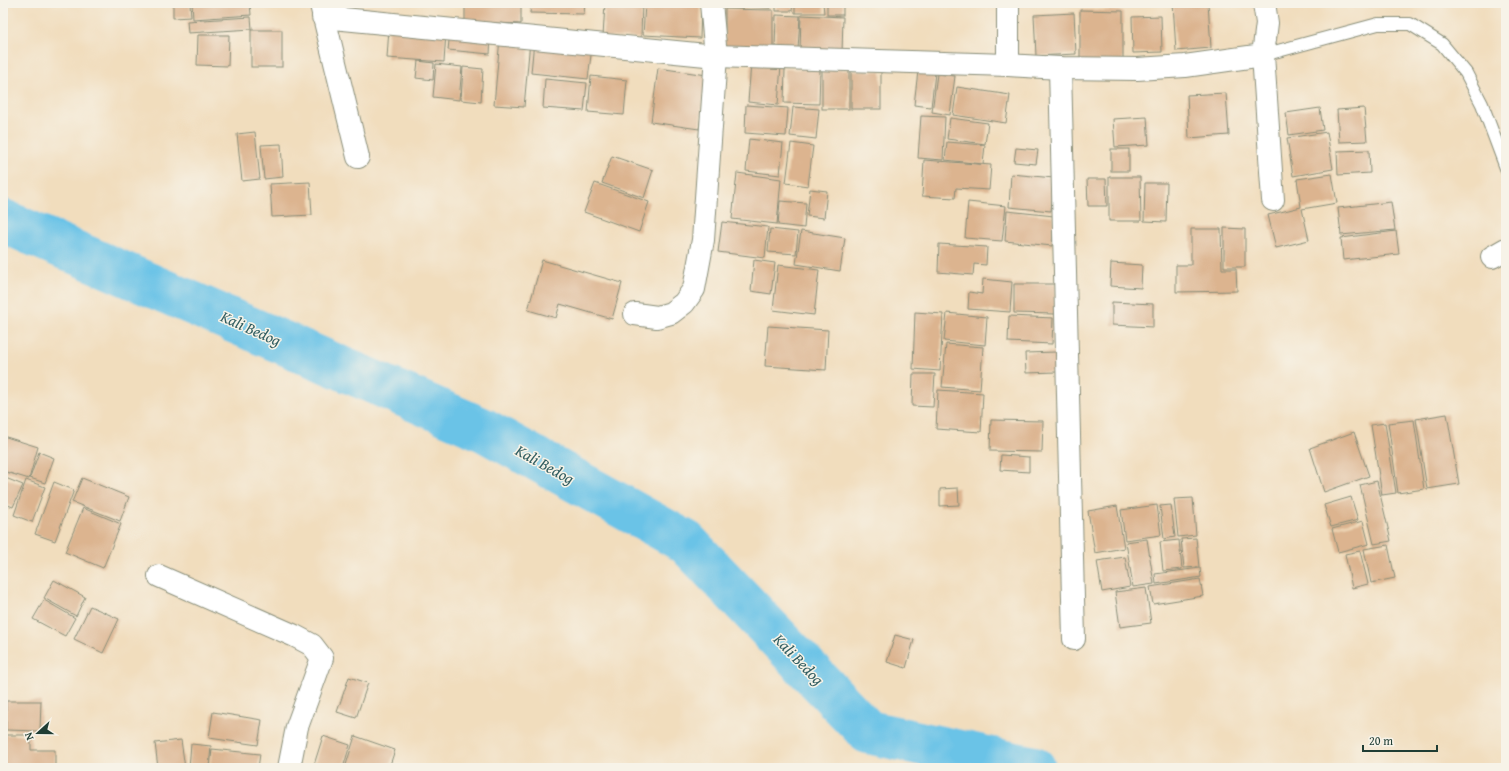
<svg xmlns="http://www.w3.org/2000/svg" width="1509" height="771" font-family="'Gentium Book Plus',serif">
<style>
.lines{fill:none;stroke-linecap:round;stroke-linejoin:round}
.river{stroke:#6ac3e7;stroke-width:44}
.building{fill:#dcb48f}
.lane-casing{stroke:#888d78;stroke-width:14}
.street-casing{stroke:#888d78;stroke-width:24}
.lane{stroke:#fff;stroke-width:12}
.street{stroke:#fff;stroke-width:22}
.labels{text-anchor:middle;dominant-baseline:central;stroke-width:3;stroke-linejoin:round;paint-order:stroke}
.water-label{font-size:16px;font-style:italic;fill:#325e61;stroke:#f7f3e8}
</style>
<rect width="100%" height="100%" fill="#f7f3e8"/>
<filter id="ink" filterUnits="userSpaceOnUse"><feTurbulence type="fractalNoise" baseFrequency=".025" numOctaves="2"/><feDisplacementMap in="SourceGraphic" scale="8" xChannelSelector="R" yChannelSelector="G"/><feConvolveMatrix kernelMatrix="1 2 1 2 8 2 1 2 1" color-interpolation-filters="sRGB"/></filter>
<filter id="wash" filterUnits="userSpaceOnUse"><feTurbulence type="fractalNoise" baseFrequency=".012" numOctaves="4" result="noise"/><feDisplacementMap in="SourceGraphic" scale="16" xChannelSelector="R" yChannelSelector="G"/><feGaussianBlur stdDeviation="0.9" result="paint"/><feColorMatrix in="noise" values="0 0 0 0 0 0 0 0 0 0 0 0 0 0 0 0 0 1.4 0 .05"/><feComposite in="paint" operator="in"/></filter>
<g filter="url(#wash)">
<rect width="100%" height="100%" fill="#f1ddbd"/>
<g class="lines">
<path class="river" d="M3 221 484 430 686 542 868 732 1034 768"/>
</g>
<g id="blocks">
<g class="building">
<path d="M192 3H250L251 15 193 19Z"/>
<path d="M465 3H521V24L465 22Z"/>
<path d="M531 3H585L584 14 530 13Z"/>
<path d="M605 3H642L641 38 603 37Z"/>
<path d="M645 3H701L700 38 643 35Z"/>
<path d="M732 3H770V8L732 6Z"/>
<path d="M776 3H793L792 11H776Z"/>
<path d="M795 3H823L824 13H795Z"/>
<rect x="827" y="3" width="16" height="12"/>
<path d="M1173 3H1208L1211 48 1176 51Z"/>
<path d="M1369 3H1382L1370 7Z"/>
<path d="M173 4H190L191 17 173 18Z"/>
<path d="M725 9 773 10V49L725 48Z"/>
<path d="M1080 10 1123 11V63L1080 62Z"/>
<path d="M1074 13 1076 54 1036 56 1034 15Z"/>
<path d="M776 15 800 16 798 50 775 49Z"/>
<path d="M801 15 843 17 842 53 800 52Z"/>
<path d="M1161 16 1162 52 1133 53 1132 17Z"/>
<path d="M251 17 252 29 188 33 187 21Z"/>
<path d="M389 28 446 33 444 62 387 58Z"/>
<rect x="251" y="30" width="31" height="37"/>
<path d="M450 31 491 35 490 54 448 50Z"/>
<path d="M198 35H229L228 66 197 65Z"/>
<path d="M500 38 530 41 524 107 494 105Z"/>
<path d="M534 41 592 47 588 79 531 73Z"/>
<path d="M418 61 434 63 433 80 416 78Z"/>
<path d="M751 63 781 65 778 105 748 102Z"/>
<path d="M436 64 462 67 459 100 433 97Z"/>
<path d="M463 67 483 69 481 102 461 100Z"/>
<path d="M658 68 707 75 699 129 651 122Z"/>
<path d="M785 69 820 70 819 104 784 103Z"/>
<rect x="822" y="70" width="27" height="39"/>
<rect x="851" y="71" width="30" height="38"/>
<path d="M918 71 935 73 931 107 914 105Z"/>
<path d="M937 74 955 76 950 115 932 112Z"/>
<path d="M591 76 627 80 624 115 588 112Z"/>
<path d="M545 79 587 83 584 111 543 108Z"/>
<path d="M957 87 1010 95 1006 123 953 115Z"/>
<path d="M1226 93 1229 135 1189 138 1187 95Z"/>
<path d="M746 105 788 108 786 136 745 133Z"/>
<path d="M793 107 819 109 816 139 790 136Z"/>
<path d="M1320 108 1323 130 1289 135 1286 113Z"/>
<path d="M1364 108 1367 141 1339 142 1337 110Z"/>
<path d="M921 116 945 117 943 160 918 158Z"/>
<path d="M1147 117 1149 145 1115 147 1113 119Z"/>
<path d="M950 118 988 123 985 144 947 139Z"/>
<path d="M255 132 260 179 242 181 237 134Z"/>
<path d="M1327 132 1333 169 1293 176 1287 138Z"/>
<path d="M749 139 783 143 780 175 746 171Z"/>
<path d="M947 142 985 145 983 164 945 160Z"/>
<path d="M791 143 813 146 808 186 786 183Z"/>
<path d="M281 144 283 177 264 179 261 145Z"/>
<path d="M1016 148 1038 150 1036 164 1014 162Z"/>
<rect x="1111" y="149" width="18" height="22"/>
<path d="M1369 150 1370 173 1338 175 1337 151Z"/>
<path d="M612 156 653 170 644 198 602 183Z"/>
<path d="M924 160 991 165 989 190 956 188 955 198 922 196Z"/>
<path d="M737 173 781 179 777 224 732 219Z"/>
<path d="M1011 174 1054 178 1051 211 1009 207Z"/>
<path d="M1332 174 1337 203 1302 209 1309 240 1276 248 1268 215 1301 207 1297 179Z"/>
<path d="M1109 177H1140L1141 221H1109Z"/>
<path d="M1087 179H1106L1107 206H1088Z"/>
<path d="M310 182 312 215 272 217 270 184Z"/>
<path d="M595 183 649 202 639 232 584 212Z"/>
<path d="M1145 183H1167L1166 222 1144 221Z"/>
<path d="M810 189 827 191 824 218 807 216Z"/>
<path d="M780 201 806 203 804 228 778 225Z"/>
<path d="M968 202 1006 206 1002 241 965 238Z"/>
<path d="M1391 202 1395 230 1341 235 1338 208Z"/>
<path d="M1007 211 1054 216 1052 246 1005 241Z"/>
<path d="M722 222 768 227 765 258 718 252Z"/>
<path d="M1224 228 1245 229V267H1224Z"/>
<path d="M770 229 798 232 796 254 768 252Z"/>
<path d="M1191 229H1221L1222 269H1236L1237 291 1176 292V265H1191Z"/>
<path d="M801 231 845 238 840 271 796 264Z"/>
<path d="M1396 231 1399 254 1343 260 1341 238Z"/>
<path d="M939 244 987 247 986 265 974 264 973 275 938 272Z"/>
<path d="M542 260 622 283 612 319 560 304 556 318 528 310Z"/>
<path d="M754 260 775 263 771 294 751 291Z"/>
<path d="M1111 263 1142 265 1141 288 1110 286Z"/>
<path d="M778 265 819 270 814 315 773 310Z"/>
<path d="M983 279 1012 282 1010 312 968 309 969 292 982 294Z"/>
<path d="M1014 284H1056L1055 314 1014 313Z"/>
<path d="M1112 302 1153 304V327L1112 325Z"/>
<path d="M915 312 943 314 940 371 913 369Z"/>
<path d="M947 313 987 317 985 345 944 341Z"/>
<path d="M1009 316 1053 318 1052 344 1008 342Z"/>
<path d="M768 326 828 330 826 370 765 366Z"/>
<path d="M946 344 983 347 980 390 942 387Z"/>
<path d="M1056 352 1057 372 1026 373 1025 353Z"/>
<path d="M913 374H935L933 407 912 406Z"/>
<path d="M938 390 983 393 981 432 936 429Z"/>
<path d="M1447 414 1459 484 1427 489 1416 419Z"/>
<path d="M991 420 1043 421 1042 452 990 451Z"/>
<path d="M1414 420 1424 489 1398 493 1388 423Z"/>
<path d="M1385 423 1396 493 1382 495 1371 425Z"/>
<path d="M1354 432 1369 476 1324 492 1310 448Z"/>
<path d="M3 436 38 447 29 479 3 471Z"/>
<path d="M39 452 54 458 45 483 30 478Z"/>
<path d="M1001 455 1029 457V472L1000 470Z"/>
<path d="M3 477 23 485 13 507 3 503Z"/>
<path d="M82 478 129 497 120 521 72 502Z"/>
<path d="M26 480 45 487 32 522 14 515Z"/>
<path d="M1377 481 1391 541 1374 544 1360 485Z"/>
<path d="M54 482 74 490 55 541 35 534Z"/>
<path d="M958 488 959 505 940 506V489Z"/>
<path d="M1351 497 1358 520 1331 527 1324 505Z"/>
<path d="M1193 498 1196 535 1178 537 1174 499Z"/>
<path d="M1157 505 1161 535 1125 540 1121 510Z"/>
<path d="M1171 505 1175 537 1164 539 1160 506Z"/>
<path d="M1117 506 1124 548 1095 553 1088 511Z"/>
<path d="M83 508 121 524 103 568 65 552Z"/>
<path d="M1363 521 1369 544 1338 552 1332 529Z"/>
<path d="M1196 538 1199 567 1184 568 1181 539Z"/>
<path d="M1147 539 1154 584 1133 587 1126 542Z"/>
<path d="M1179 540 1182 569 1163 571 1160 542Z"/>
<path d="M1388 545 1395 578 1371 583 1364 549Z"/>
<path d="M1360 551 1368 584 1352 588 1345 554Z"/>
<path d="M1125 557 1130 587 1102 592 1097 561Z"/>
<path d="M1200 568 1201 577 1156 584 1155 574Z"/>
<path d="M1200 579 1203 596 1153 604 1150 587Z"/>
<path d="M54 580 85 597 76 616 44 598Z"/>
<path d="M1146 588 1151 623 1120 627 1115 592Z"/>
<path d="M44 600 75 618 65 636 33 619Z"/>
<path d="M90 606 119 619 103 653 74 639Z"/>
<path d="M895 635 914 640 906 668 887 662Z"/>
<path d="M349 677 368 683 356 718 337 712Z"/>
<path d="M6 701H41L40 731 6 730Z"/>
<path d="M213 712 262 720 258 745 209 738Z"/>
<path d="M3 735H31V750H55V768H3Z"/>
<path d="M323 736 350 745 343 768H313Z"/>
<path d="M355 736 395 750 389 768H345Z"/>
<path d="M181 740 185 768H158L155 743Z"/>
<path d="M191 744 211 746 209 768H189Z"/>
<path d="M212 749 260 754 258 768H210Z"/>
</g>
</g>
</g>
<g filter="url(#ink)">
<use href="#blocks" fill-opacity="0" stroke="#888d78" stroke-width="1"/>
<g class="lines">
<g class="lane-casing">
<path id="lane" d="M1263 55 1378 24H1410L1442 44 1466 73 1482 104 1506 168"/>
</g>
<g class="street-casing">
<g id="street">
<path d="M1008 3V65"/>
<path d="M321 5 358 157"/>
<path d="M323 17 716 56 1008 65 1060 68 1137 69 1185 66 1263 55 1267 23 1264 3"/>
<path d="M1263 55 1273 200"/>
<path d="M1060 68 1074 639"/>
<path d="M1492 257 1506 249"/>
<path d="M635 314 657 317 671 313 684 303 694 289 703 240 716 56 711 3"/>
<path d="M159 576 295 636 312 645 322 658 297 727 289 768"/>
</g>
</g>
<use href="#lane" class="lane"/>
<use href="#street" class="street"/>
</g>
</g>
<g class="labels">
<g class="water-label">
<text transform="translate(251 328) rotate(24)">Kali Bedog</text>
<text transform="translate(545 464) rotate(29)">Kali Bedog</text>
<text transform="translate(799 659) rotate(46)">Kali Bedog</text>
</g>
</g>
<rect width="1509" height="771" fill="none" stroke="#f7f3e8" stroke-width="16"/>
<g transform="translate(38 733) rotate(249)" stroke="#f7f3e8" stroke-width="3" paint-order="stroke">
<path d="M0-3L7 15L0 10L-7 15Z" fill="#1f3d34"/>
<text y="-6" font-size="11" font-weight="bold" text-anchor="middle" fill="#1f3d34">N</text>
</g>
<path d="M1363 745v6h74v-6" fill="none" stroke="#1f3d34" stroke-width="2"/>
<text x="1369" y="745" font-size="12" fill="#1f3d34" stroke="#f7f3e8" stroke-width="3" paint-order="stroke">20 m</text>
</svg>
